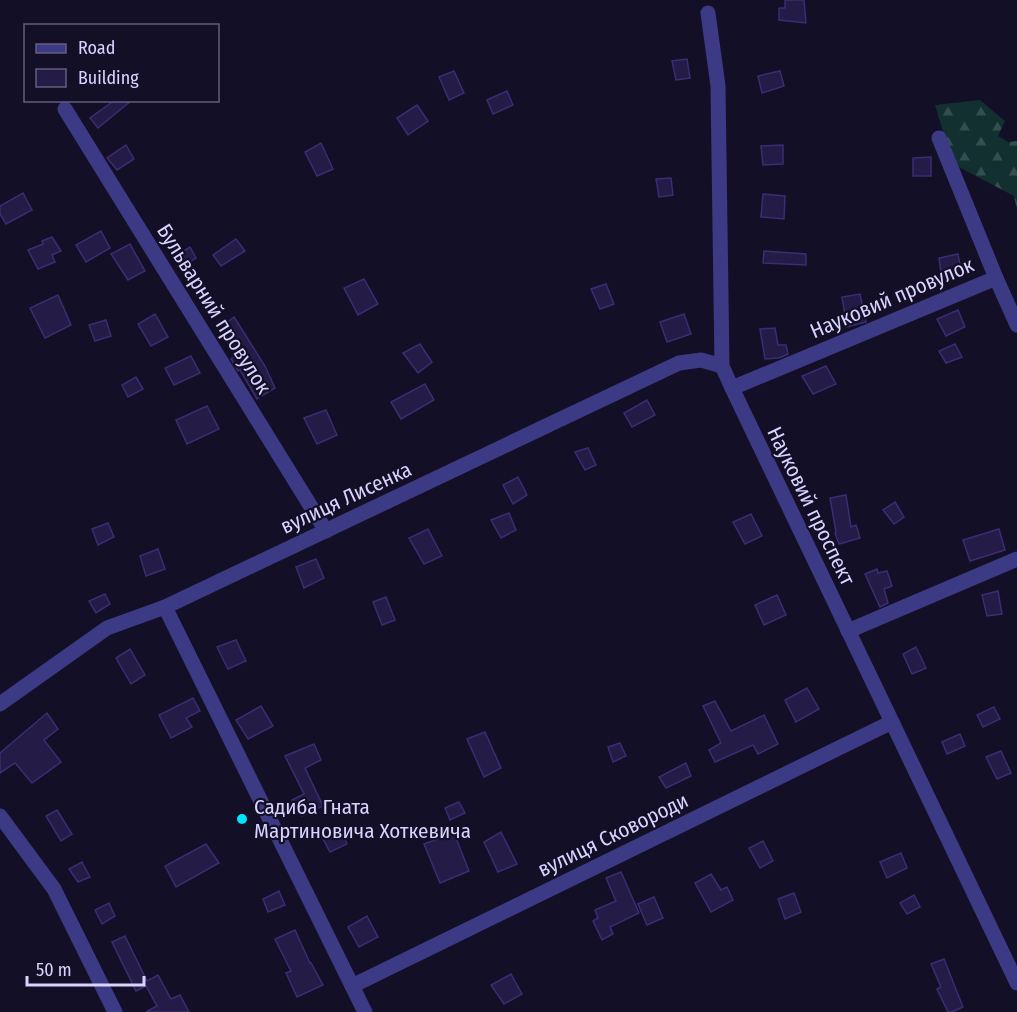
<svg xmlns="http://www.w3.org/2000/svg" width="1017" height="1012" font-family="'Fira Sans Condensed',sans-serif">
<style>
.forest{fill:url(#forest-firs)}
.building{fill:#241b47;stroke:#3b2d73;stroke-width:1.5}
.lines{fill:none;stroke-linecap:round;stroke-linejoin:round}
.minor{stroke:#3d3a85;stroke-width:15}
.poi-dot{fill:#00e5ff;stroke:#130f26;stroke-width:2}
.labels{text-anchor:middle;dominant-baseline:central;stroke-width:4.5;stroke-linejoin:round;paint-order:stroke}
.street-label{font-size:21px;fill:#d9d4ff;stroke:#130f26}
.poi-label{font-size:21px;fill:#d9d4ff;stroke:#130f26;text-anchor:start}
</style>
<defs>
<pattern id="forest-firs" width="22" height="20" patternUnits="userSpaceOnUse" patternTransform="scale(1.5)"><rect width="22" height="20" fill="#12302f"/><path d="M5 1l3.5 6h-7zM16 11l3.5 6h-7z" fill="#344d4e"/></pattern>
</defs>
<rect width="100%" height="100%" fill="#130f26"/>
<path class="forest" d="M980 100 1005 121 998 136 1008 142 1017 141V210L1014 196 953 164 935 105Z"/>
<g class="building">
<path d="M785 0H804L806 23 779 20V8H785Z"/>
<path d="M687 59 690 78 676 80 672 61Z"/>
<path d="M454 71 464 93 449 100 439 77Z"/>
<path d="M780 71 784 86 762 93 758 76Z"/>
<path d="M507 91 513 105 493 114 487 100Z"/>
<path d="M115 100H132L98 128 90 118Z"/>
<path d="M417 105 428 121 408 135 397 118Z"/>
<path d="M321 143 333 169 317 176 305 152Z"/>
<path d="M126 145 134 159 117 170 107 158Z"/>
<path d="M783 145V164L763 165 761 146Z"/>
<path d="M931 157V176H913V158Z"/>
<path d="M671 178 673 195 659 197 656 179Z"/>
<path d="M23 193 32 210 6 224 0 214V206Z"/>
<path d="M763 194 785 196 784 219 761 217Z"/>
<path d="M101 231 110 248 86 262 76 245Z"/>
<path d="M52 237 61 251 52 255 55 262 38 269 28 250 43 244 42 241Z"/>
<path d="M236 239 245 251 221 266 213 255Z"/>
<path d="M130 244 145 271 128 280 111 254Z"/>
<path d="M190 247 196 258 183 266 177 255Z"/>
<path d="M764 251 806 254V265L763 263Z"/>
<path d="M958 254 961 270 941 273 939 258Z"/>
<path d="M364 279 378 304 358 315 344 288Z"/>
<path d="M606 284 614 304 600 309 591 289Z"/>
<path d="M860 294 866 322 847 327 842 297Z"/>
<path d="M58 295 71 325 45 338 30 308Z"/>
<path d="M958 310 965 327 946 336 937 319Z"/>
<path d="M155 314 168 337 151 346 138 324Z"/>
<path d="M684 314 691 334 667 342 660 322Z"/>
<path d="M234 317 265 366 275 388 257 399 240 370 238 371 231 359 236 355 218 329Z"/>
<path d="M106 320 111 336 95 341 89 325Z"/>
<path d="M775 328 778 345H786L788 354 779 358 765 359 760 329Z"/>
<path d="M420 344 432 362 418 373 403 353Z"/>
<path d="M955 344 962 357 946 363 939 351Z"/>
<path d="M191 356 200 373 174 385 165 368Z"/>
<path d="M826 366 836 384 813 394 802 376Z"/>
<path d="M136 377 143 389 128 397 122 385Z"/>
<path d="M425 384 434 400 401 419 391 402Z"/>
<path d="M647 400 655 415 632 427 624 413Z"/>
<path d="M207 406 219 429 187 444 176 420Z"/>
<path d="M326 410 337 435 317 444 304 418Z"/>
<path d="M588 448 596 465 585 470 575 452Z"/>
<path d="M518 477 527 495 513 504 503 485Z"/>
<path d="M846 495 851 527 856 525 860 538 839 544 835 533 836 532 830 498Z"/>
<path d="M895 502 904 517 894 524 883 510Z"/>
<path d="M509 513 516 530 501 538 491 520Z"/>
<path d="M751 514 762 536 745 544 733 522Z"/>
<path d="M108 523 114 537 98 545 92 529Z"/>
<path d="M428 529 442 556 424 564 409 538Z"/>
<path d="M999 529 1005 550 970 561 963 540Z"/>
<path d="M158 549 165 569 146 576 140 556Z"/>
<path d="M316 559 324 578 304 588 296 567Z"/>
<path d="M877 569 878 573 887 571 892 586 884 589 888 603 880 607 865 574Z"/>
<path d="M998 591 1002 614 987 616 982 595Z"/>
<path d="M105 594 110 604 96 613 89 601Z"/>
<path d="M777 595 786 615 764 625 755 605Z"/>
<path d="M386 597 395 620 382 625 373 602Z"/>
<path d="M236 640 246 661 228 669 217 647Z"/>
<path d="M916 647 926 668 912 674 903 654Z"/>
<path d="M130 649 145 675 131 684 116 658Z"/>
<path d="M807 688 819 709 796 722 785 700Z"/>
<path d="M193 698 200 711 186 718 192 727 171 738 159 715Z"/>
<path d="M715 701 731 731 764 715 778 744 758 754 753 745 715 762 709 750 721 743 703 706Z"/>
<path d="M261 706 273 726 248 739 236 720Z"/>
<path d="M994 707 1000 719 983 727 977 715Z"/>
<path d="M47 713 58 729 44 740 61 762 32 783 15 763 0 773V753Z"/>
<path d="M485 732 501 768 484 777 467 739Z"/>
<path d="M960 734 965 746 947 754 942 742Z"/>
<path d="M620 743 626 756 613 762 608 747Z"/>
<path d="M314 744 321 760 305 768 323 806 302 816 292 800 304 794 285 756Z"/>
<path d="M1001 751 1011 773 997 779 986 757Z"/>
<path d="M686 763 691 776 666 788 659 777Z"/>
<path d="M459 802 465 813 450 820 445 808Z"/>
<path d="M57 810 72 834 61 841 46 816Z"/>
<path d="M340 828 347 844 330 852 322 837Z"/>
<path d="M501 832 517 864 498 872 484 842Z"/>
<path d="M454 833 469 871 440 883 424 844Z"/>
<path d="M763 841 773 861 760 868 749 848Z"/>
<path d="M206 844 219 863 176 887 165 866Z"/>
<path d="M901 853 907 868 887 878 880 862Z"/>
<path d="M82 862 90 877 78 882 69 869Z"/>
<path d="M621 872 639 913 610 927 613 934 602 940 593 921 598 918 595 910 616 901 606 878Z"/>
<path d="M711 874 721 890 727 887 733 900 711 912 695 883Z"/>
<path d="M279 891 285 905 268 912 263 899Z"/>
<path d="M794 893 801 912 785 919 778 899Z"/>
<path d="M914 895 920 907 907 914 900 903Z"/>
<path d="M654 897 663 918 647 925 638 904Z"/>
<path d="M109 903 115 916 102 924 95 910Z"/>
<path d="M367 916 378 937 359 947 348 927Z"/>
<path d="M295 930 310 963H311L323 985 297 997 286 973 291 971 275 939Z"/>
<path d="M125 936 147 981 158 975 171 999 180 995 189 1012H146L157 1006 146 986 136 991 112 942Z"/>
<path d="M944 959 963 1007 952 1012H948L937 989 941 987 931 964Z"/>
<path d="M511 974 522 994 504 1004 491 985Z"/>
</g>
<g class="lines">
<g class="minor">
<path d="M708 13 718 86 722 366 732 388 1017 983"/>
<path d="M65 109 326 531"/>
<path d="M996 278 1017 325"/>
<path d="M732 388 996 278 939 138"/>
<path d="M165 607 365 1012"/>
<path d="M848 631 1017 559"/>
<path d="M0 704 107 628 165 607 679 363 701 360 722 366"/>
<path d="M0 816 54 889 115 1012"/>
<path d="M352 986 892 722"/>
</g>
</g>
<circle class="poi-dot" cx="242" cy="819" r="6"/>
<g class="labels">
<g class="street-label">
<text transform="translate(892 298) rotate(-23)">Науковий провулок</text>
<text transform="translate(214 309) rotate(58)">Бульварний провулок</text>
<text transform="translate(346 498) rotate(-25)">вулиця Лисенка</text>
<text transform="translate(811 506) rotate(64)">Науковий проспект</text>
<text transform="translate(613 835) rotate(-26)">вулиця Сковороди</text>
</g>
<g class="poi-label">
<text x="254" y="807">Садиба Гната<tspan x="254" dy="24">Мартиновича Хоткевича</tspan></text>
</g>
</g>
<rect x="24" y="24" width="195" height="78" fill="#130f26" stroke="#625e7d" stroke-width="1.5"/>
<rect x="36" y="44" width="30" height="9" fill="#3d3a85" stroke="#625e7d" stroke-width="1.5"/>
<text x="78" y="54" font-size="18" fill="#d9d4ff">Road</text>
<rect x="36" y="69" width="30" height="18" fill="#241b47" stroke="#625e7d" stroke-width="1.5"/>
<text x="78" y="84" font-size="18" fill="#d9d4ff">Building</text>
<path d="M27 976v9h117v-9" fill="none" stroke="#d9d4ff" stroke-width="3"/>
<text x="36" y="976" font-size="18" fill="#d9d4ff" stroke="#130f26" stroke-width="4.5" paint-order="stroke">50 m</text>
</svg>
